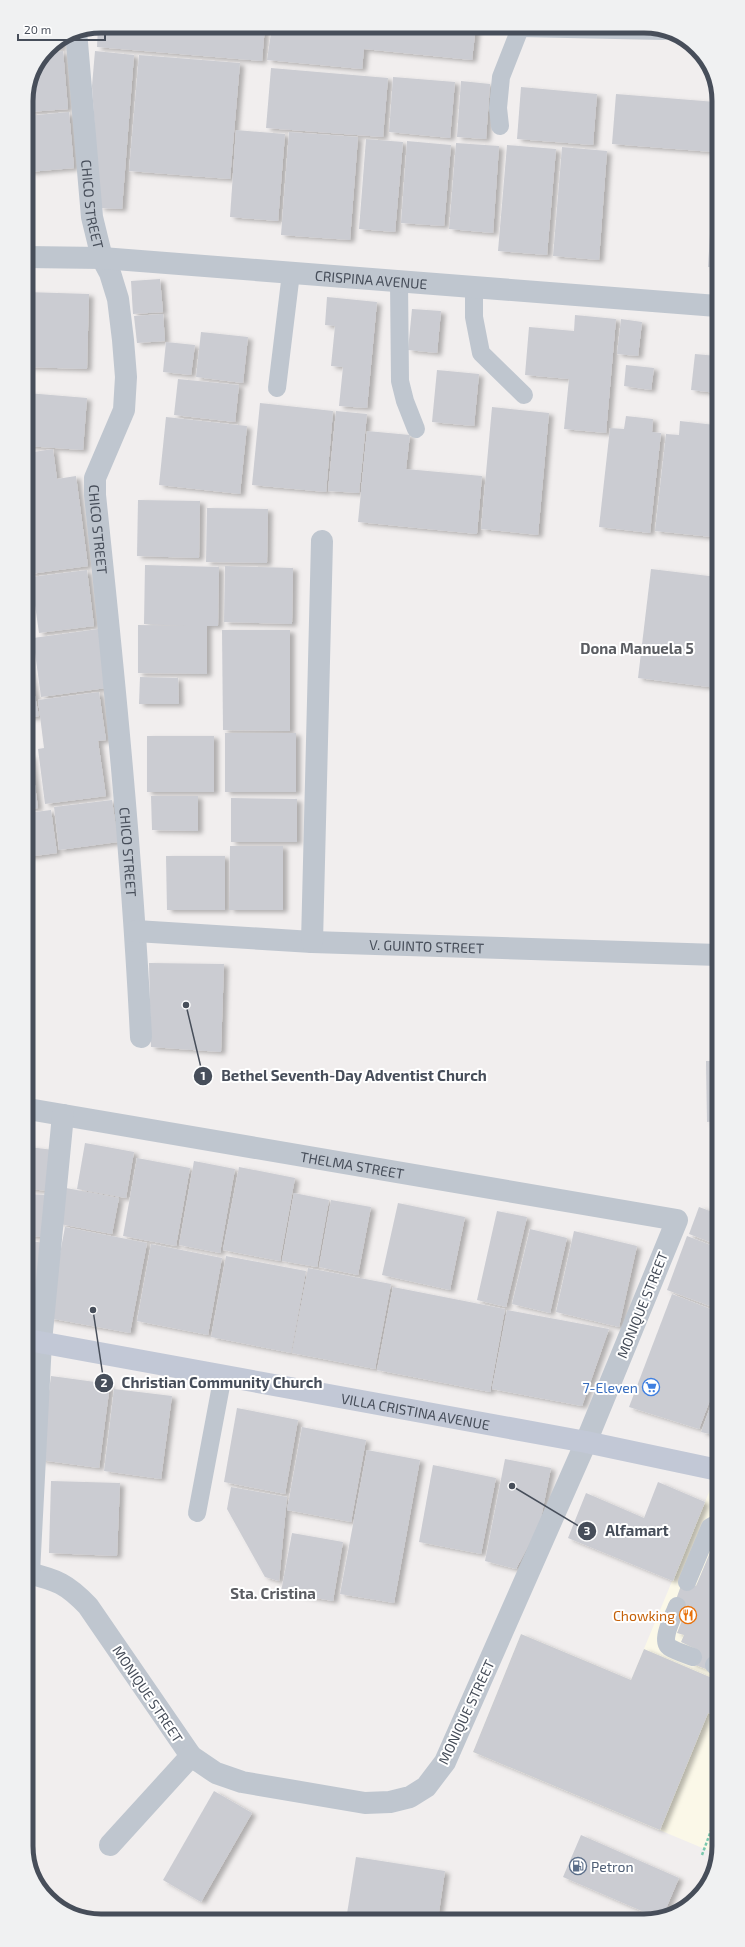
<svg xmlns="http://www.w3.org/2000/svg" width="745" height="1947" font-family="'Exo 2',sans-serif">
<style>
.commercial{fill:#fbf8e8}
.building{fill:#cbccd2;filter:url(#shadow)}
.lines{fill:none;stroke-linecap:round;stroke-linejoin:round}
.path{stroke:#79c7ad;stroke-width:2.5;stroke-dasharray:3 2;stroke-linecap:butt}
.lane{stroke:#bfc6cf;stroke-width:18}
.street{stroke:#bfc6cf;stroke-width:22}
.secondary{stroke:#c2c8d6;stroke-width:22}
.labels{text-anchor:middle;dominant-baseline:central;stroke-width:4;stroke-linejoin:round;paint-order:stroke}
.street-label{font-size:14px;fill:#474e5a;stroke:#fff}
.shop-label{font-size:14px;fill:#366cbe;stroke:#fff;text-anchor:end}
.food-label{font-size:14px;fill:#c56008;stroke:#fff;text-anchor:end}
.service-label{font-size:14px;fill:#4e5e75;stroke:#fff;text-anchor:start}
.neighbourhood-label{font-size:15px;font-weight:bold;fill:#5b5d62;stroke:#fff}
.rim{fill:none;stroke:#474e5a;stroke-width:5}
.leader{fill:none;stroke:#474e5a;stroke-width:1.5}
.callout-dot{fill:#474e5a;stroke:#fff;stroke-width:1.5}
.mark-label{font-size:12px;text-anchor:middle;font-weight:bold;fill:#fff}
.callout-label{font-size:15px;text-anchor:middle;font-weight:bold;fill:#474e5a;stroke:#fff;stroke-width:4;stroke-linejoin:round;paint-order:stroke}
</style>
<defs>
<filter id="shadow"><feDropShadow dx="4.5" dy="2.5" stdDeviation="2" flood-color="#0004"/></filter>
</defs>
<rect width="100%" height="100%" fill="#f1eeee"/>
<path class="commercial" d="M712 1485 718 1486 719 1835 712 1852 473 1752 521 1634 631 1680Z"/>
<g class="building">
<path d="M101 26H265L262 61 97 47 98 27Z"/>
<path d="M272 26H476L472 60 364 49 362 69 267 60Z"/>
<path d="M62 39V48L48 49V48Z"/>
<path d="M63 51 68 109 29 112 28 93 46 53Z"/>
<path d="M95 51 134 55 122 209 100 208 92 86Z"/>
<path d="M139 55 240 63 230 179 129 171Z"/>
<path d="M271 68 388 78 383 137 266 128Z"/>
<path d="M393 77 455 82 450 138 389 132Z"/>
<path d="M461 81 490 84 486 139 457 137Z"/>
<path d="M521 87 597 94 593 145 517 139Z"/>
<path d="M616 94 716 102 713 152 612 144Z"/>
<path d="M69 112 74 168 29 172 26 116Z"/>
<path d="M236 130 285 134 278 221 230 217Z"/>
<path d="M289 132 358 137 350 240 281 235Z"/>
<path d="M366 139 403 142 395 232 359 229Z"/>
<path d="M407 141 451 145 444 226 401 223Z"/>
<path d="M456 143 499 146 493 233 449 229Z"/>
<path d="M507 145 556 149 547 255 498 251Z"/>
<path d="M562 147 607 151 599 260 553 256Z"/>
<path d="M711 218H717V268L708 267Z"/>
<path d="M160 279 163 312 133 314 131 281Z"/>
<path d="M26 292 89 294 87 369 27 367Z"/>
<path d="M327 297 377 302 367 408 339 406 343 367 331 366 335 326 325 325Z"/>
<path d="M412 309 441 311 437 353 408 350Z"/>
<path d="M163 314 165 341 137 343 134 316Z"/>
<path d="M575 315 616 319 606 433 564 429 569 379 525 375 529 327 574 331Z"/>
<path d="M621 319 642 322 638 356 617 354Z"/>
<path d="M201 332 248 337 243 383 196 377Z"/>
<path d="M166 342 195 345 191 375 163 372Z"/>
<path d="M695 354 717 356V393L691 390Z"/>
<path d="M626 365 654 368 651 390 624 386Z"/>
<path d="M437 370 479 374 474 426 432 422Z"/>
<path d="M178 379 239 385 235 422 174 415Z"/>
<path d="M27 393 87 398 83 450 27 446Z"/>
<path d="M260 403 333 411 326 492 252 485Z"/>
<path d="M492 407 549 413 538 535 481 529Z"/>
<path d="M336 411 367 414 359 493 328 491Z"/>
<path d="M626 416 653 419 652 432 661 433 650 533 599 527 610 428 624 429Z"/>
<path d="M166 417 247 426 240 494 159 485Z"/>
<path d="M680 421 715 425 713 439H717V496L712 537 655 531 666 434 679 435Z"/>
<path d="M367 431 410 435 406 469 482 476 477 534 358 522Z"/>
<path d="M53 449 57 479 76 476 88 566 30 574 27 547V453Z"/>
<path d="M138 500 200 501 199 558 137 556Z"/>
<path d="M207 508 268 509 267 563 206 562Z"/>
<path d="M716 532H717V568L712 567Z"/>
<path d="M145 565 219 567 218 626H207V674L138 673V625L187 626 144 624Z"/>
<path d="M225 566 293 568 292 624 224 622Z"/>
<path d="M651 569 717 577V688L638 678Z"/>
<path d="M87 570 94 626 39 633 31 577Z"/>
<path d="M98 629 106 688 41 697 33 638Z"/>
<path d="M222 630H290V731L223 730Z"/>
<path d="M27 656 39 716 27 718Z"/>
<path d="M140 677 178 678 179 704H139Z"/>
<path d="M99 692 106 740 98 741 106 796 45 804 38 749 44 748 38 700Z"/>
<rect x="225" y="733" width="71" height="59"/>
<rect x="147" y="736" width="67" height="56"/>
<path d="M27 755H31L38 808 27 809Z"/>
<path d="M151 796H198V831L152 830Z"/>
<path d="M231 798 297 799V842H231Z"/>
<path d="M112 800 118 842 59 850 54 807Z"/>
<path d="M51 810 57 853 27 857V813Z"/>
<path d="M230 846H283V910H229Z"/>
<path d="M166 856H225V910H167Z"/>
<path d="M149 963 224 964 221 1052 151 1047Z"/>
<path d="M706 1061H718V1121L707 1122Z"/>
<path d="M85 1143 134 1152 126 1198 77 1189Z"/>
<path d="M28 1147 54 1150 51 1191 28 1189Z"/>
<path d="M137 1158 190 1168 176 1246 123 1236Z"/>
<path d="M194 1161 235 1169 220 1253 179 1245Z"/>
<path d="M239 1167 295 1178 280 1261 223 1250Z"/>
<path d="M66 1188 119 1198 112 1234 60 1224Z"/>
<path d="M294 1193 329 1200 317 1267 282 1261Z"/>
<path d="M28 1194 47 1195 43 1237 28 1236Z"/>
<path d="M331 1200 371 1207 358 1275 319 1267Z"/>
<path d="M398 1203 465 1217 450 1290 382 1275Z"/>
<path d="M699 1207 718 1214V1245L689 1234Z"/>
<path d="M497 1211 527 1217 506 1307 477 1300Z"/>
<path d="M65 1227 147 1243 130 1333 48 1318Z"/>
<path d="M530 1229 567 1238 550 1313 512 1304Z"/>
<path d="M574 1231 637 1246 619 1327 556 1312Z"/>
<path d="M687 1236 718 1248V1309L667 1290Z"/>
<path d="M28 1241 47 1243 42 1305 28 1303Z"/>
<path d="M151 1244 222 1258 208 1335 137 1321Z"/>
<path d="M226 1256 306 1271 291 1353 211 1337Z"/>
<path d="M308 1268 391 1284 375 1369 292 1353Z"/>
<path d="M393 1287 505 1309 490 1392 377 1370Z"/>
<path d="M672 1294 718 1312V1379L699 1429 629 1407Z"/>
<path d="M507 1310 609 1329 582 1406 492 1389Z"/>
<path d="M51 1376 110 1384 99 1468 40 1460Z"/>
<path d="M718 1386V1436L701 1432Z"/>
<path d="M114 1389 172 1396 161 1479 104 1471Z"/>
<path d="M237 1408 298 1420 285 1494 224 1482Z"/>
<path d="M302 1427 366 1440 351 1522 287 1510Z"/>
<path d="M367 1450 420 1460 394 1603 340 1594Z"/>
<path d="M505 1459 551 1468 540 1523 516 1569 485 1561Z"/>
<path d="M433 1465 496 1478 481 1554 419 1542Z"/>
<path d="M51 1481 120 1483 117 1556 49 1553Z"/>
<path d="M658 1482 705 1502 673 1581 568 1538 586 1493 644 1518Z"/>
<path d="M231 1487 287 1497 279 1581 265 1577 227 1509Z"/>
<path d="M292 1533 343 1542 333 1601 281 1592Z"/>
<path d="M714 1543 719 1545V1658L711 1671 690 1663 696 1649 681 1642 684 1635 677 1633 686 1610 674 1605 683 1580 696 1586Z"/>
<path d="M521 1634 631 1680 644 1649 719 1681V1717L708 1713 660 1830 473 1752Z"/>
<path d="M214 1791 252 1813 201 1902 163 1880Z"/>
<path d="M581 1835 679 1878 662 1918H658L563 1877Z"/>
<path d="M356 1857 445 1871 438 1919 346 1920Z"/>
</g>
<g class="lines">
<path class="path" d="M702 1855 719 1809"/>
<g class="lane">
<path d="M520 28 663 31"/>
<path d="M500 126 498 108 501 77 521 26"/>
<path d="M399 281 400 381 405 401 416 429"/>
<path d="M474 288V317L481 353 524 395"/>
<path d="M277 388 291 273"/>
<path d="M197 1513 223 1375"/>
<path d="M687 1582 710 1527 719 1522"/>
<path d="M677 1606C674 1615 660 1640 669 1647 675 1651 685 1654 693 1657"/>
<path d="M714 1665 719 1668"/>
</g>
<g class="street">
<path id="s1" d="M76 31 92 217 102 258 110 273 118 299 123 340 126 377 124 410 95 478V495C114 675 132 856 141 1037"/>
<path id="s2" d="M26 257 102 258 717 306"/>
<path id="s3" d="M136 931 312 942 718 955"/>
<path d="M312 942 322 541"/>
<path id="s4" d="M28 1109 677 1220 586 1442 445 1762 426 1787 410 1797 390 1802 365 1803 242 1782 216 1773 191 1756 88 1606C67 1584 57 1580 28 1573"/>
<path d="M29 1573 41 1342 63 1115"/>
<path d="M110 1845 191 1756"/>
</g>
<path class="secondary" id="s5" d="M28 1340 586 1442 718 1470"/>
</g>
<defs>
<g id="supermarket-ring" transform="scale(0.9)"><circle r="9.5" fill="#fff" stroke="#3f7fe0" stroke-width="1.5"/><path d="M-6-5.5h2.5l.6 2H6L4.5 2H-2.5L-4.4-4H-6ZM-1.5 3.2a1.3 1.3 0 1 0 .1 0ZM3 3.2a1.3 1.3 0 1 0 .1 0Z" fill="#3f7fe0"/></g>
<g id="restaurant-ring" transform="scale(0.9)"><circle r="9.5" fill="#fff" stroke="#e8710a" stroke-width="1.5"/><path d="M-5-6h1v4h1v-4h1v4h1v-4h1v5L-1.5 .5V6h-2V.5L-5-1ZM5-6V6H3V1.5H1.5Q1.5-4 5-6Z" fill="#e8710a"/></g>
<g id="fuel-ring" transform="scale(0.9)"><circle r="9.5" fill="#fff" stroke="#5c6f8a" stroke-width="1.5"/><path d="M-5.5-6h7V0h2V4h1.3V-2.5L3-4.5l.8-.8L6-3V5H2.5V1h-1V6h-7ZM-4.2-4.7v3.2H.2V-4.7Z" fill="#5c6f8a"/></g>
</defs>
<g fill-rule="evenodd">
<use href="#supermarket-ring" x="651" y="1387"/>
<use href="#restaurant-ring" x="688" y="1615"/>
<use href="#fuel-ring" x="578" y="1866"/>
</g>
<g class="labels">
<g class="street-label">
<text stroke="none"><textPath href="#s1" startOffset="174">CHICO STREET</textPath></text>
<text stroke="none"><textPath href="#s2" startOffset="346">CRISPINA AVENUE</textPath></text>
<text stroke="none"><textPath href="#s1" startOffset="510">CHICO STREET</textPath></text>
<text stroke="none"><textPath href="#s1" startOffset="834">CHICO STREET</textPath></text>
<text stroke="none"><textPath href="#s3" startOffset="291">V. GUINTO STREET</textPath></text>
<text stroke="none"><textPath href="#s4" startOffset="329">THELMA STREET</textPath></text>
<text transform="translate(642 1305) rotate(-68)">MONIQUE STREET</text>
<text stroke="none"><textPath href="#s5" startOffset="394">VILLA CRISTINA AVENUE</textPath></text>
<text transform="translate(148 1694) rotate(56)">MONIQUE STREET</text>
<text transform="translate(466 1712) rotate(-65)">MONIQUE STREET</text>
</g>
<g class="shop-label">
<text x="638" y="1387">7-Eleven</text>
</g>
<g class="food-label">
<text x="675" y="1615">Chowking</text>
</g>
<g class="service-label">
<text x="591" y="1866">Petron</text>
</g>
<g class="neighbourhood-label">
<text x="637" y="648">Dona Manuela 5</text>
<text x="273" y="1593">Sta. Cristina</text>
</g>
</g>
<path d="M0 0H745V1947H0ZM101 33H644A68 68 0 0 1 712 101V1846A68 68 0 0 1 644 1914H101A68 68 0 0 1 33 1846V101A68 68 0 0 1 101 33Z" fill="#f0f1f2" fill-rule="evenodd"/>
<path class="rim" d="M101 33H644A68 68 0 0 1 712 101V1846A68 68 0 0 1 644 1914H101A68 68 0 0 1 33 1846V101A68 68 0 0 1 101 33Z"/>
<path class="leader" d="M186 1005L203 1076M93 1310L104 1383M512 1486L587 1531"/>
<g class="callout-dot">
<circle cx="186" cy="1005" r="4"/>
<circle cx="93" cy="1310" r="4"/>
<circle cx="512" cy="1486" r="4"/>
<circle cx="203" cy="1076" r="10"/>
<circle cx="104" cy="1383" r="10"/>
<circle cx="587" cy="1531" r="10"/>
</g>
<g class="mark-label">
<text x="203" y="1080">1</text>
<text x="104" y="1387">2</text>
<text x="587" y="1535">3</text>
</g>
<g class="callout-label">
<text x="354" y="1081">Bethel Seventh-Day Adventist Church</text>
<text x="222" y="1388">Christian Community Church</text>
<text x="637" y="1536">Alfamart</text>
</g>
<path d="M18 34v6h87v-6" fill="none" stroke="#474e5a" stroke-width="2"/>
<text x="24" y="34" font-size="12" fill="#474e5a" stroke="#ffffff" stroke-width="3" paint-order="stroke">20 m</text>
</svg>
